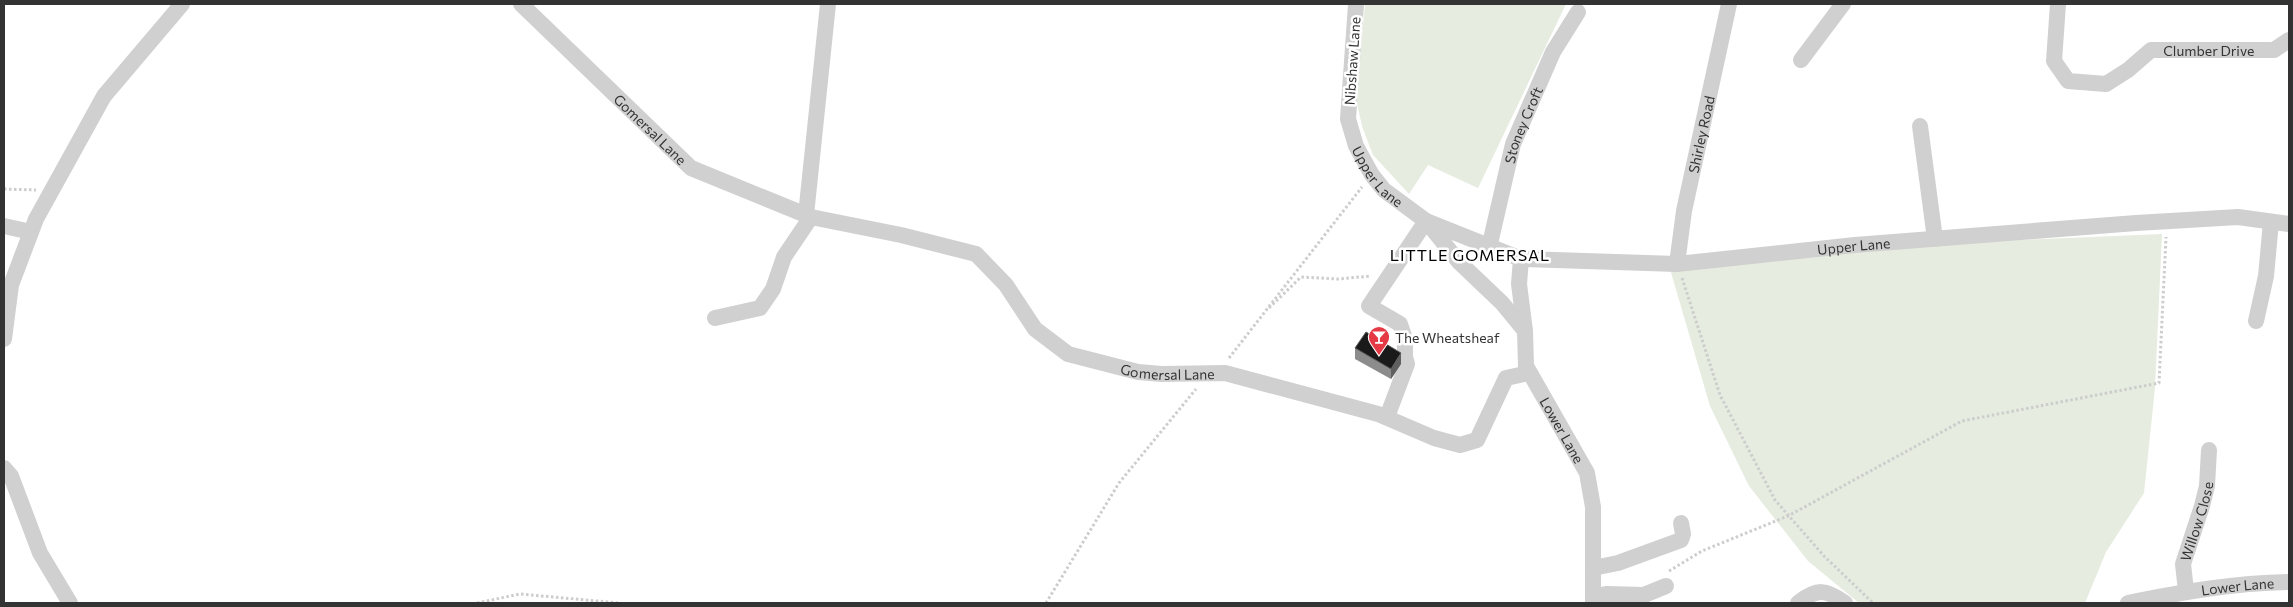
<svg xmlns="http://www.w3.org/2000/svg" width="2293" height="607" font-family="Commissioner,sans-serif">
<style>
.green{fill:#e6ecdf}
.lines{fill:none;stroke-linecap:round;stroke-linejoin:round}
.path{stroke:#cdcdcd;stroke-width:3;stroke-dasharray:2.5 2.5;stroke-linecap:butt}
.minor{stroke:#d0d0d0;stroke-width:16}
.wall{fill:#8c8c8c}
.shaded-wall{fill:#5f5f5f}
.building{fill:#1a1a1a;stroke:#5f5f5f}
.labels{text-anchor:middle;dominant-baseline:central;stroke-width:5;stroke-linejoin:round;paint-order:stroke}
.street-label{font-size:14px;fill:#333;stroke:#fff}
.poi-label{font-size:14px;fill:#333;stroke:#fff;text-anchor:start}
.quarter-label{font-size:16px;letter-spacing:1px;fill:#000;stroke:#fff}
</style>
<rect width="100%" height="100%" fill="#fff"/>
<g class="green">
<path d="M1365 4H1566L1478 188 1428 165 1409 194 1373 155 1362 126 1356 99Z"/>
<path d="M2162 234 2155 388 2144 493 2106 552 2085 603H1859L1808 561 1749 486 1710 406 1670 269 1921 244Z"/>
</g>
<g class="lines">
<g class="path">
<path d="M4 189 36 190"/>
<path d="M1682 278 1720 395 1775 500 1824 556 1873 603"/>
<path d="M1269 308 1301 277 1338 279 1371 276"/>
<path d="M1229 358 1362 187"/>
<path d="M1669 571 1702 551 1788 516 1962 421 2159 383 2166 237"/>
<path d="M477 603 520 594 619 603"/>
<path d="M1046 603 1119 483 1196 389"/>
</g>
<g class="minor">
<path id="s1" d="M521 4 691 168 811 217 901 235 976 254 1006 285 1035 329 1068 354 1138 372 1162 374 1225 373 1378 414 1434 438 1460 445 1477 440 1506 378 1529 373"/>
<path id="s2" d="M1356 4 1348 119 1356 146 1372 175 1384 190 1426 221 1521 259 1677 264 1855 245 2136 223 2238 217 2289 224"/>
<path id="s3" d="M2058 4 2054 61 2068 81 2106 84 2128 70 2151 50H2274L2289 40"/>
<path d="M1801 60 1843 4"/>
<path d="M1920 126 1935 239"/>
<path d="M806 215 828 4"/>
<path d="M4 226 31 232"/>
<path id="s4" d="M1489 248 1513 144 1553 52 1578 12"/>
<path id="s5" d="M1521 259 1519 284 1525 331 1526 366 1587 473 1593 507V603"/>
<path id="s6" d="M1677 264 1684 211 1729 4"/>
<path d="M715 318 760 308 773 289 784 257 811 217"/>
<path d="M2256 321 2266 276 2271 222"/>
<path d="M4 339 11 285 36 219 104 96 182 4"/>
<path d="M1387 417 1407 364 1405 357V339L1400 324 1369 306 1426 221 1459 262 1502 303 1525 331"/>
<path d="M4 468 11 476 40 553 70 603"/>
<path d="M1593 568 1618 563 1681 540 1683 534 1681 523"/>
<path id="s7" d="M2186 591 2183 564 2202 506 2207 486 2209 450"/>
<path d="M1593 597 1606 594 1644 595 1666 586"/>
<path d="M1798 603C1817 588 1826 589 1845 603"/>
<path id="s8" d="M2128 603C2182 592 2234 583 2289 582"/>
</g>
</g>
<path class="wall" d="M1355 348 1401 364 1391 379 1355 359Z"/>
<path class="shaded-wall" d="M1401 353V364L1391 379V369Z"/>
<path class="building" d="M1366 332 1401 353 1391 369 1355 348Z"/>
<defs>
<g id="bar-pin" transform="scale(1.125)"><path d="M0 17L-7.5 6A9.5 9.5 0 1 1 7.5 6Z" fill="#e63946" stroke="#fff"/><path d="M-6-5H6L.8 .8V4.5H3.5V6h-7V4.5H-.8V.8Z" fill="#fff"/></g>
</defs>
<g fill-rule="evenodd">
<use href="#bar-pin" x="1379" y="337"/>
</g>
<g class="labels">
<g class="street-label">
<text stroke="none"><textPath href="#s3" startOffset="234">Clumber Drive</textPath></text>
<text transform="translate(1352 61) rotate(-86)">Nibshaw Lane</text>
<text stroke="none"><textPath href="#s4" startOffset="128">Stoney Croft</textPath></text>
<text stroke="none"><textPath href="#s1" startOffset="180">Gomersal Lane</textPath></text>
<text stroke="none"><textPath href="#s6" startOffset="132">Shirley Road</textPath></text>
<text stroke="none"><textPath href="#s2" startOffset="181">Upper Lane</textPath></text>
<text stroke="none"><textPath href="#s2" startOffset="684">Upper Lane</textPath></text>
<text stroke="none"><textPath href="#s1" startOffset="774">Gomersal Lane</textPath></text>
<text stroke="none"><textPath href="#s5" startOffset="181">Lower Lane</textPath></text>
<text stroke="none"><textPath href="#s7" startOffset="72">Willow Close</textPath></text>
<text stroke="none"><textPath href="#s8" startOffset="111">Lower Lane</textPath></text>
</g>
<g class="poi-label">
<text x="1395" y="337">The Wheatsheaf</text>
</g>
<g class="quarter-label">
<text x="1470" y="254">LITTLE GOMERSAL</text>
</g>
</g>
<rect width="2293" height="607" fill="none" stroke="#333333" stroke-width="10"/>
</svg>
